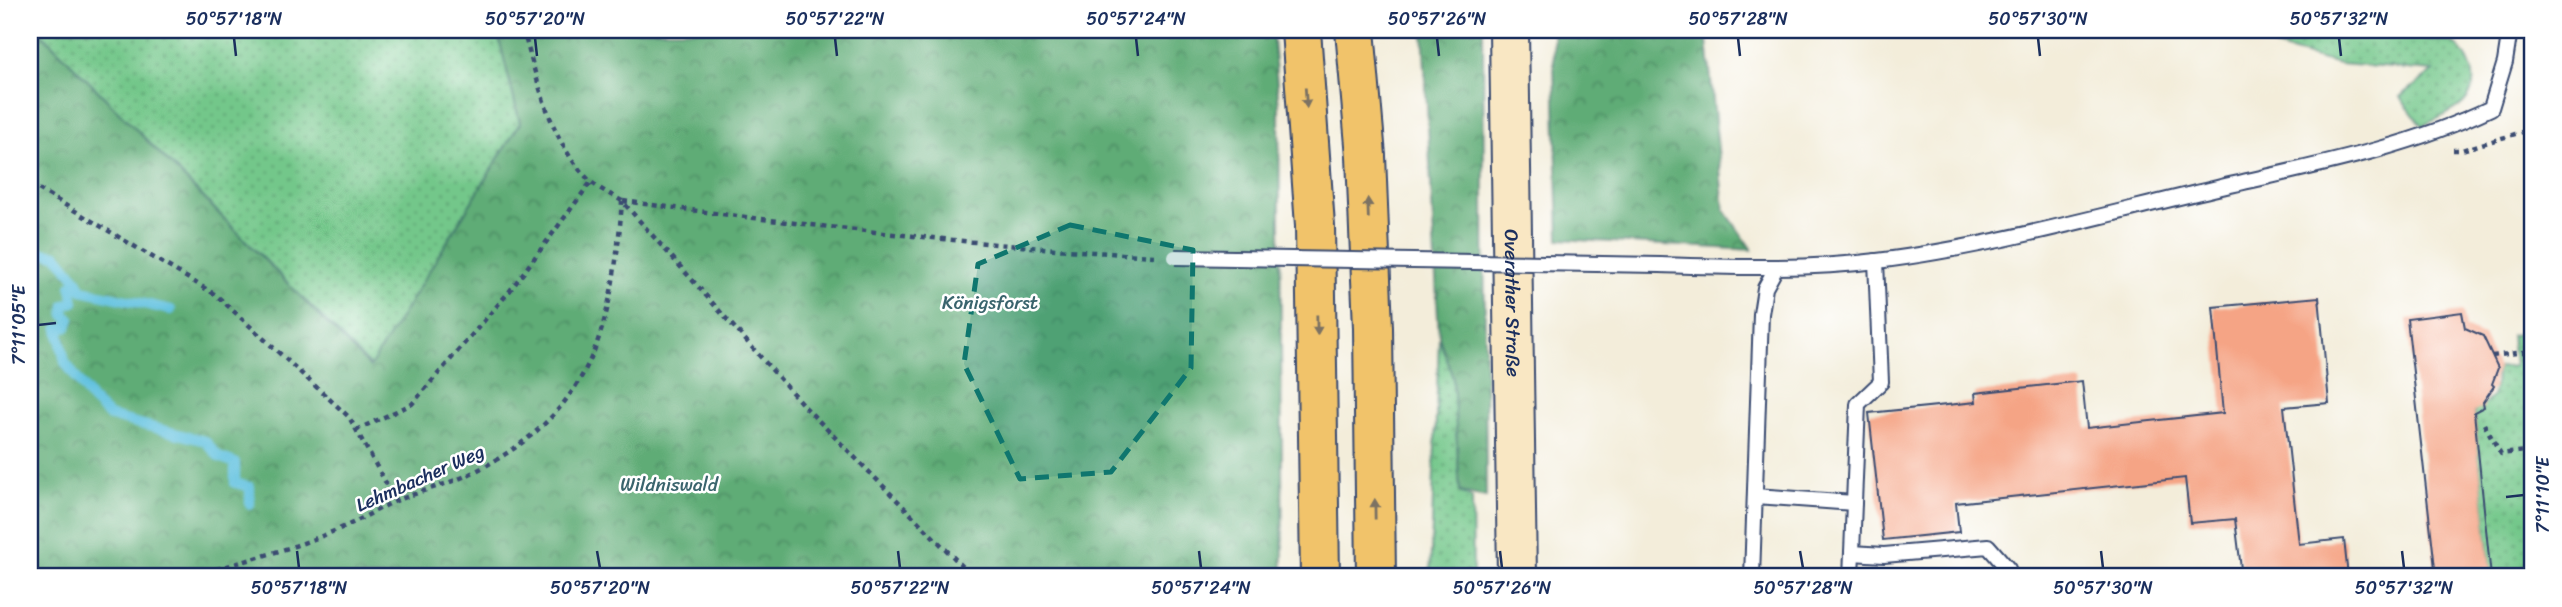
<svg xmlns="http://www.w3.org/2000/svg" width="2562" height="607" font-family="Sriracha,sans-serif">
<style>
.grass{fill:url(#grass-dots);stroke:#477b74;stroke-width:2}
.forest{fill:url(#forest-crowns);stroke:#3c6e6a;stroke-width:2}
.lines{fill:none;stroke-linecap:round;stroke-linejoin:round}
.stream{stroke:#61c1df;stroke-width:10}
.building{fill:#f5a485}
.service-casing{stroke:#3b4c71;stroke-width:18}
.secondary-casing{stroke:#3b4c71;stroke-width:42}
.motorway-casing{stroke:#3b4c71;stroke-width:42}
.path{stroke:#3b4c71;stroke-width:4.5;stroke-dasharray:5 5;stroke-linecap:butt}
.service{stroke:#fff;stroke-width:14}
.secondary{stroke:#f9e7c3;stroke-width:38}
.motorway{stroke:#f1c36a;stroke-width:38}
.service-bridge-casing{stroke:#3b4c71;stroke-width:18;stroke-linecap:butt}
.service-bridge{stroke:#fff;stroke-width:14}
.oneway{fill:#7b7263}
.marked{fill:#0f766e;fill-opacity:0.2;stroke:#0f766e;stroke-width:5;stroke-dasharray:14 9;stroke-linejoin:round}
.ticks{fill:none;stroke:#1b2f5e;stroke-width:2.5}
.labels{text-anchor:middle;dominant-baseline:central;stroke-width:5;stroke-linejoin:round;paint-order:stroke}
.park-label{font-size:19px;fill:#3a646d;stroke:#fff}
.street-label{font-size:19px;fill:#1b2f5e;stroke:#fff}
.neatline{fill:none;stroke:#1b2f5e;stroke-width:2.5}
.ticks-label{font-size:18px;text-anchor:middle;fill:#1b2f5e}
</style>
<defs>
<pattern id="grass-dots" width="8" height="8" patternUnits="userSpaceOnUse" patternTransform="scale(1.75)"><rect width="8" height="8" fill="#73c78a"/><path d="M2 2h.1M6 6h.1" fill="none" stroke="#5ea274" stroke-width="1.8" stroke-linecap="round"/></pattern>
<pattern id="forest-crowns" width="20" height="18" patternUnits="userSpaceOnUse" patternTransform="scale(1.75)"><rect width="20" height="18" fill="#5eac76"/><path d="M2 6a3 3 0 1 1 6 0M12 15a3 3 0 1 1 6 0" fill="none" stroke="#4d8c64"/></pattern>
</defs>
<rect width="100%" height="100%" fill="#fff"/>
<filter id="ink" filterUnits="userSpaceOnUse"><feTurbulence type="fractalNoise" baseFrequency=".0143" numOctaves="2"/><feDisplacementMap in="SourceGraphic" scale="14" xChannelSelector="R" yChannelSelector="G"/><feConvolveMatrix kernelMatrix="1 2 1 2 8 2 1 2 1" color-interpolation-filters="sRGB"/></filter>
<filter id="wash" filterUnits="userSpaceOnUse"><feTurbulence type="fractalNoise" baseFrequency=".00686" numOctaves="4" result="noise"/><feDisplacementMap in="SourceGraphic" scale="28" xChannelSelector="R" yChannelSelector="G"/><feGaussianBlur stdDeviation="1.57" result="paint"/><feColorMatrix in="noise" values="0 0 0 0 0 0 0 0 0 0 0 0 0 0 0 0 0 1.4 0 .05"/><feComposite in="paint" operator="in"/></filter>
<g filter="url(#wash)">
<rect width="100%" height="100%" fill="#f3edda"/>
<g class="grass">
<path d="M38 30H497L520 123 371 367Z"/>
<path d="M2230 30H2356L2454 43C2464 51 2468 58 2472 70 2481 104 2446 114 2422 126L2400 97 2434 71 2339 64 2260 43Z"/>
<path d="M2532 333V571L2529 577H2491L2474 412 2492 397 2498 368 2514 366 2511 335Z"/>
<path d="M1439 337 1453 378 1460 492 1472 498 1473 577H1430Z"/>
</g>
<g class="forest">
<path d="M30 30H38L370 367 520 123 497 30H1272L1279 106 1283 577H30Z"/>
<path d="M1423 30H1483L1486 497 1460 492 1453 378 1439 337Z"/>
<path d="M1553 30H1706L1724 209 1752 250 1559 239Z"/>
</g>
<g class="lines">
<g class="stream">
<path d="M30 251 57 255 77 280 71 286 74 302 65 305 64 315 70 319 67 327 58 329 65 362 92 400 109 416 205 441 219 457 235 463V483L250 487V504"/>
<path d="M77 280 82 290 171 310"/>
</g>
</g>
<g id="blocks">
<g class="building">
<path d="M2319 297 2329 403 2284 407 2299 544 2344 539 2348 577H2242L2235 519 2190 523 2185 478 1956 503 1959 532 1883 540 1869 413 1976 402 1975 393 2082 381 2087 428 2223 413 2213 307Z"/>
<path d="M2462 312 2465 328 2483 336 2498 368 2492 384 2494 386 2483 402 2484 407 2474 412 2491 577H2436L2407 319Z"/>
</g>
</g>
</g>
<g filter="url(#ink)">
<use href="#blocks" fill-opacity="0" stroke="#3b4c71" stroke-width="2"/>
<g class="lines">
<g class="service-casing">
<g id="service">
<path d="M1660 265C1732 267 1805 270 1877 261 1990 247 2102 215 2213 189 2307 167 2403 150 2491 108L2505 62 2510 30"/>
<path d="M1755 496 1854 503"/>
<path d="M1852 553 1884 555 1988 546 2008 569 2010 577"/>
<path d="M1752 577 1761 314 1765 288 1776 268"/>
<path d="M1851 577 1858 404 1881 382 1876 261"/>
</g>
</g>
<g class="secondary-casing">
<g id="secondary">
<path id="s1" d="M1509 30 1517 577"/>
</g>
</g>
<g class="motorway-casing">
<g id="motorway">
<path d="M1301 30 1315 226 1320 577"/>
<path d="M1355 30 1366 156 1373 328 1376 577"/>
</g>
</g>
<g class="path">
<path d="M523 30C538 81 550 142 590 181 599 189 612 195 622 201L805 407 973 577"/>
<path d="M2453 150H2462L2532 129"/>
<path d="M30 184 216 295 349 417 396 501"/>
<path d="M623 201C799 225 976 245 1154 256"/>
<path d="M2492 356 2532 351"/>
<path d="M2484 424 2501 454 2532 450"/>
<path d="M356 430 412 404 509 292 591 182"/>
<path d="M187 577C238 563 290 550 339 529 359 521 377 509 396 501 422 490 451 484 476 471 595 410 612 326 622 202"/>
</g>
<use href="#service" class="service"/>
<use href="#secondary" class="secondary"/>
<use href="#motorway" class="motorway"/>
<g class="service-bridge-casing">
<path id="service-bridge" d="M1175 257 1660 265"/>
</g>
<use href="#service-bridge" class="service-bridge"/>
</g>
<defs><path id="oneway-solid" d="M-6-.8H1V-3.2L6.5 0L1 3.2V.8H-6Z" transform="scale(1.75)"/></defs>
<g class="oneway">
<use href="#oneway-solid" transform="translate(1306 98) rotate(86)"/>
<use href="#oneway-solid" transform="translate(1368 208) rotate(-92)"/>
<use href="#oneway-solid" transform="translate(1317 325) rotate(89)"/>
<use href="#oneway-solid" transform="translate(1375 509) rotate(-91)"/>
</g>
</g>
<path class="marked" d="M1070 225 1193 250 1191 368 1111 472 1020 479 964 364 978 264Z"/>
<path class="ticks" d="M234 38 236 56M535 38 537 56M835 38 837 56M1136 38 1138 56M1437 38 1439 56M1738 38 1740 56M2038 38 2040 56M2339 38 2341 56M38 325 56 323M2506 497 2524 495M297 551 299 568M597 551 600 568M898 551 900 568M1199 551 1201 568M1500 551 1502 568M1800 551 1803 568M2101 551 2103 568M2402 551 2404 568"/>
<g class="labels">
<g class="park-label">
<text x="990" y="302">Königsforst</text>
<text x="669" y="484">Wildniswald</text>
</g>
<g class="street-label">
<text stroke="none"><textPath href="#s1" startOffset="273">Overather Straße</textPath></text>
<text transform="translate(420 478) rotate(-24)">Lehmbacher Weg</text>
</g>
</g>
<rect width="2562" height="607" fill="none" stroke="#fff" stroke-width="77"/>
<rect x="38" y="38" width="2486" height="530" class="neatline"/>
<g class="ticks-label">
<text x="234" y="25">50°57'18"N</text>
<text x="535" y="25">50°57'20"N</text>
<text x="835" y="25">50°57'22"N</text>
<text x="1136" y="25">50°57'24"N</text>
<text x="1437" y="25">50°57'26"N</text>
<text x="1738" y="25">50°57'28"N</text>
<text x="2038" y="25">50°57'30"N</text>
<text x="2339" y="25">50°57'32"N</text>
<text transform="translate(19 325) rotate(-90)" y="6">7°11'05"E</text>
<text transform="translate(2543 495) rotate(-90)" y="6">7°11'10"E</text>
<text x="299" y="594">50°57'18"N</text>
<text x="600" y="594">50°57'20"N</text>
<text x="900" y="594">50°57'22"N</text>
<text x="1201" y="594">50°57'24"N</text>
<text x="1502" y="594">50°57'26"N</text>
<text x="1803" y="594">50°57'28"N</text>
<text x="2103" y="594">50°57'30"N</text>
<text x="2404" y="594">50°57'32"N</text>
</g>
</svg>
